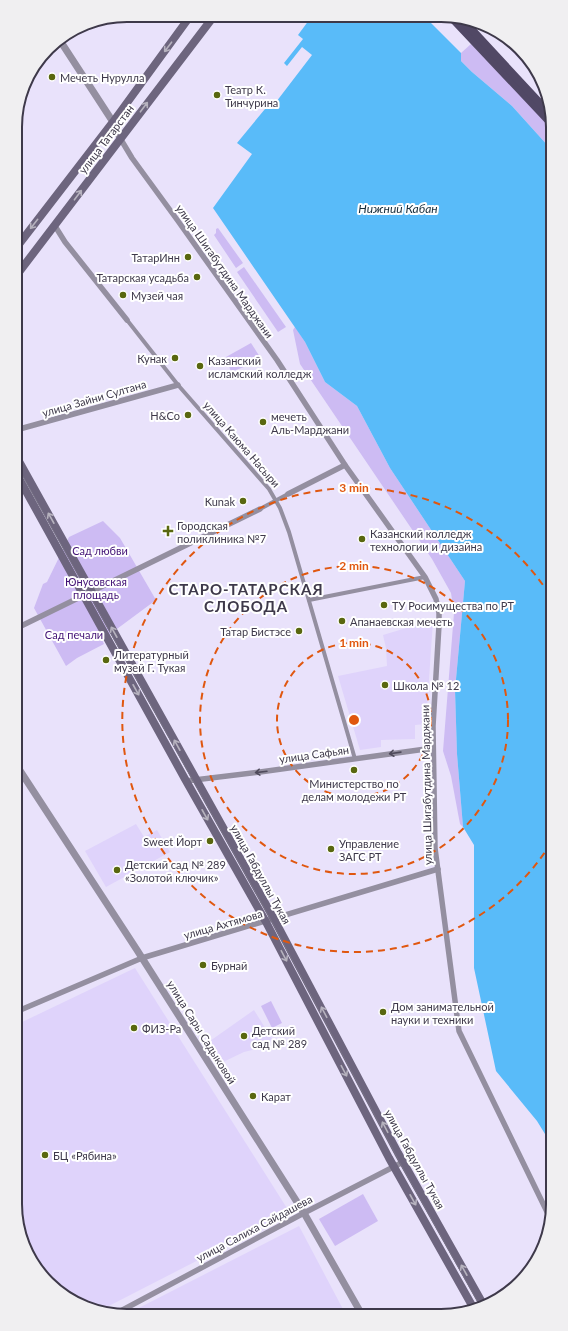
<svg xmlns="http://www.w3.org/2000/svg" width="568" height="1331" font-family="Lato,sans-serif">
<style>
.built{fill:#dfd3fb}
.green{fill:#cdbbf3}
.water{fill:#59bbf9}
.lines{fill:none;stroke-linecap:round;stroke-linejoin:round}
.pedestrian{stroke:#948fa0;stroke-width:4}
.minor{stroke:#948fa0;stroke-width:5.5}
.tertiary{stroke:#948fa0;stroke-width:7}
.secondary{stroke:#6d657e;stroke-width:8}
.primary{stroke:#514865;stroke-width:8}
.tram{stroke:#777285;stroke-width:1}
.oneway{stroke:#b6b2be}
.oneway2{stroke:#4f4a5b}
.ring{fill:none;stroke:#e0570f;stroke-width:2;stroke-dasharray:7 5}
.poi-dot{fill:#59670f;stroke:#fff;stroke-width:1.5}
.labels{text-anchor:middle;dominant-baseline:central;stroke-width:4;stroke-linejoin:round;paint-order:stroke}
.poi-label{font-size:11px;fill:#3e394a;stroke:#fff;text-anchor:start}
.street-label{font-size:11px;fill:#3e394a;stroke:#fff}
.park-label{font-size:11px;fill:#421275;stroke:#fff}
.water-label{font-size:12px;font-style:italic;fill:#172c3a;stroke:#fff}
.district-label{font-size:15px;font-weight:bold;letter-spacing:1px;fill:#3e394a;stroke:#fff}
.rim{fill:none;stroke:#3e394a;stroke-width:2}
.centre{fill:#e0570f;stroke:#fff;stroke-width:2}
.ring-label{font-size:12px;text-anchor:middle;font-weight:bold;fill:#e0570f;stroke:#fff;stroke-width:4;stroke-linejoin:round;paint-order:stroke}
</style>
<rect width="100%" height="100%" fill="#e9e2fb"/>
<g class="built">
<path d="M433 620 426 724 415 725V739L381 740V747L360 750 338 676 387 666 386 648 383 635Z"/>
<path d="M136 824 144 837 157 830 170 852 106 887 85 851Z"/>
<path d="M135 968 290 1213 99 1311 53 1288 19 1233 18 1024Z"/>
<path d="M254 1010 272 1039 260 1048 244 1052 223 1062 210 1041Z"/>
<path d="M299 1226 345 1313 127 1314Z"/>
</g>
<g class="green">
<path d="M500 35 515 43 535 76 500 38Z"/>
<path d="M471 44 549 125V147L512 106 472 72 461 61V53Z"/>
<path d="M218 228 243 263 236 268 214 235 216 233V229Z"/>
<path d="M244 267 286 327 278 332 237 272Z"/>
<path d="M295 327 305 342 325 382 357 406 390 468 465 581 455 690 457 754 463 827 460 824 451 776 443 751 454 613 451 593 432 559 300 364 293 330Z"/>
<path d="M251 343 262 360 231 372 226 357Z"/>
<path d="M103 521 120 538 156 600 102 640 104 644 77 658 66 666 34 608 43 584 47 582 69 537Z"/>
<path d="M271 1001 282 1023 272 1028 261 1006Z"/>
<path d="M363 1194 378 1221 335 1246 319 1219Z"/>
</g>
<path class="water" d="M312 16 425 17 461 53V61L472 72 512 106 549 147 553 1147 537 1121 496 1071 474 968V845L463 827 457 754 455 690 465 581 390 468 357 406 325 382 305 342 213 208 252 154 237 143 265 109 273 106 312 55 302 47 287 66 284 63 303 39 298 35Z"/>
<g class="lines">
<g class="pedestrian">
<path d="M127 320 178 385 269 489 280 508 289 532 355 759"/>
<path d="M260 509 288 494"/>
<path d="M309 600 425 577"/>
</g>
<g class="minor">
<path d="M120 138 132 158 178 221 277 360 345 465 425 577 436 599 439 613V625L433 726 435 848 459 1031 551 1220"/>
<path d="M55 226 65 242 127 320"/>
<path d="M16 430 178 385"/>
<path d="M288 494 345 465"/>
<path d="M17 628 260 509"/>
<path d="M186 781 260 772 433 748"/>
<path d="M18 1011 142 958 438 869"/>
<path d="M115 1314 304 1213 403 1162"/>
</g>
<g class="tertiary">
<path d="M59 39 113 122 120 138"/>
<path d="M17 766 137 950 304 1213 361 1313"/>
</g>
<g class="secondary">
<path d="M16 248 113 122 191 15"/>
<path d="M16 276 214 16"/>
<path d="M16 456 274 919 398 1153 483 1304"/>
<path d="M16 473 185 779 266 922 389 1158 474 1309"/>
</g>
<g class="primary">
<path d="M451 17 549 121"/>
<path d="M460 17 549 113"/>
</g>
<path class="tram" d="M16 464 271 920 400 1163 480 1306"/>
</g>
<defs><path id="oneway-shaft" d="M-6 0H5M1.5-3L5.5 0L1.5 3" fill="none" stroke-width="1.6" stroke-linecap="round" stroke-linejoin="round"/></defs>
<g class="oneway">
<use href="#oneway-shaft" transform="translate(168 47) rotate(127)"/>
<use href="#oneway-shaft" transform="translate(144 107) rotate(-53)"/>
<use href="#oneway-shaft" transform="translate(78 195) rotate(-53)"/>
<use href="#oneway-shaft" transform="translate(34 224) rotate(128)"/>
<use href="#oneway-shaft" transform="translate(51 518) rotate(-119)"/>
<use href="#oneway-shaft" transform="translate(114 632) rotate(-119)"/>
<use href="#oneway-shaft" transform="translate(136 690) rotate(61)"/>
<use href="#oneway-shaft" transform="translate(177 745) rotate(-119)"/>
<use href="#oneway-shaft" transform="translate(205 815) rotate(61)"/>
<use href="#oneway-shaft" transform="translate(284 956) rotate(62)"/>
<use href="#oneway-shaft" transform="translate(324 1012) rotate(-118)"/>
<use href="#oneway-shaft" transform="translate(344 1071) rotate(62)"/>
<use href="#oneway-shaft" transform="translate(385 1127) rotate(-118)"/>
<use href="#oneway-shaft" transform="translate(413 1200) rotate(61)"/>
<use href="#oneway-shaft" transform="translate(464 1270) rotate(-119)"/>
</g>
<g class="oneway2">
<use href="#oneway-shaft" transform="translate(395 753) rotate(172)"/>
<use href="#oneway-shaft" transform="translate(261 772) rotate(173)"/>
</g>
<g class="ring">
<circle cx="354" cy="720" r="77"/>
<circle cx="354" cy="720" r="154"/>
<path d="M551 843A232 232 0 1 1 551 597"/>
</g>
<g class="poi-dot">
<circle cx="52" cy="77" r="4"/>
<circle cx="217" cy="95" r="4"/>
<circle cx="188" cy="257" r="4"/>
<circle cx="197" cy="277" r="4"/>
<circle cx="123" cy="295" r="4"/>
<circle cx="175" cy="358" r="4"/>
<circle cx="200" cy="366" r="4"/>
<circle cx="188" cy="415" r="4"/>
<circle cx="263" cy="422" r="4"/>
<circle cx="243" cy="501" r="4"/>
<path d="M166 525h4v4h4v4h-4v4h-4v-4h-4v-4h4z"/>
<circle cx="362" cy="539" r="4"/>
<circle cx="384" cy="605" r="4"/>
<circle cx="342" cy="621" r="4"/>
<circle cx="299" cy="631" r="4"/>
<circle cx="106" cy="660" r="4"/>
<circle cx="385" cy="685" r="4"/>
<circle cx="354" cy="770" r="4"/>
<circle cx="210" cy="841" r="4"/>
<circle cx="331" cy="849" r="4"/>
<circle cx="117" cy="870" r="4"/>
<circle cx="203" cy="965" r="4"/>
<circle cx="383" cy="1012" r="4"/>
<circle cx="134" cy="1028" r="4"/>
<circle cx="244" cy="1036" r="4"/>
<circle cx="253" cy="1096" r="4"/>
<circle cx="45" cy="1155" r="4"/>
</g>
<g class="labels">
<g class="poi-label">
<text x="60" y="77">Мечеть Нурулла</text>
<text x="225" y="89">Театр К.<tspan x="225" dy="13">Тинчурина</tspan></text>
<text x="180" y="257" text-anchor="end">ТатарИнн</text>
<text x="189" y="277" text-anchor="end">Татарская усадьба</text>
<text x="131" y="295">Музей чая</text>
<text x="167" y="358" text-anchor="end">Кунак</text>
<text x="208" y="360">Казанский<tspan x="208" dy="13">исламский колледж</tspan></text>
<text x="180" y="415" text-anchor="end">H&amp;Co</text>
<text x="271" y="416">мечеть<tspan x="271" dy="13">Аль-Марджани</tspan></text>
<text x="235" y="501" text-anchor="end">Kunak</text>
<text x="177" y="525">Городская<tspan x="177" dy="13">поликлиника №7</tspan></text>
<text x="370" y="533">Казанский колледж<tspan x="370" dy="13">технологии и дизайна</tspan></text>
<text x="392" y="605">ТУ Росимущества по РТ</text>
<text x="350" y="621">Апанаевская мечеть</text>
<text x="291" y="631" text-anchor="end">Татар Бистэсе</text>
<text x="114" y="654">Литературный<tspan x="114" dy="13">музей Г. Тукая</tspan></text>
<text x="393" y="685">Школа № 12</text>
<text x="354" y="783" text-anchor="middle">Министерство по<tspan x="354" dy="13">делам молодежи РТ</tspan></text>
<text x="202" y="841" text-anchor="end">Sweet Йорт</text>
<text x="339" y="843">Управление<tspan x="339" dy="13">ЗАГС РТ</tspan></text>
<text x="125" y="864">Детский сад № 289<tspan x="125" dy="13">«Золотой ключик»</tspan></text>
<text x="211" y="965">Бурнай</text>
<text x="391" y="1006">Дом занимательной<tspan x="391" dy="13">науки и техники</tspan></text>
<text x="142" y="1028">ФИЗ-Ра</text>
<text x="252" y="1030">Детский<tspan x="252" dy="13">сад № 289</tspan></text>
<text x="261" y="1096">Карат</text>
<text x="53" y="1155">БЦ «Рябина»</text>
</g>
<g class="street-label">
<text transform="translate(106 139) rotate(-53)">улица Татарстан</text>
<text transform="translate(225 271) rotate(55)">улица Шигабутдина Марджани</text>
<text transform="translate(94 398) rotate(-16)">улица Зайни Султана</text>
<text transform="translate(242 444) rotate(49)">улица Каюма Насыри</text>
<text transform="translate(314 754) rotate(-8)">улица Сафьян</text>
<text transform="translate(426 785) rotate(-91)">улица Шигабутдина Марджани</text>
<text transform="translate(261 874) rotate(61)">улица Габдуллы Тукая</text>
<text transform="translate(223 924) rotate(-16)">улица Ахтямова</text>
<text transform="translate(202 1032) rotate(58)">улица Сары Садыковой</text>
<text transform="translate(415 1159) rotate(61)">улица Габдуллы Тукая</text>
<text transform="translate(254 1228) rotate(-28)">улица Салиха Сайдашева</text>
</g>
<g class="park-label">
<text x="100" y="550">Сад любви</text>
<text x="96" y="581">Юнусовская<tspan x="96" dy="13">площадь</tspan></text>
<text x="74" y="634">Сад печали</text>
</g>
<g class="water-label">
<text x="398" y="208">Нижний Кабан</text>
</g>
<g class="district-label">
<text x="246" y="589">СТАРО-ТАТАРСКАЯ<tspan x="246" dy="17">СЛОБОДА</tspan></text>
</g>
</g>
<path d="M0 0H568V1331H0ZM127 22H441A105 105 0 0 1 546 127V1204A105 105 0 0 1 441 1309H127A105 105 0 0 1 22 1204V127A105 105 0 0 1 127 22Z" fill="#f0eff1" fill-rule="evenodd"/>
<path class="rim" d="M127 22H441A105 105 0 0 1 546 127V1204A105 105 0 0 1 441 1309H127A105 105 0 0 1 22 1204V127A105 105 0 0 1 127 22Z"/>
<circle cx="354" cy="720" r="6" class="centre"/>
<g class="ring-label">
<text x="354" y="492">3 min</text>
<text x="354" y="570">2 min</text>
<text x="354" y="647">1 min</text>
</g>
</svg>
